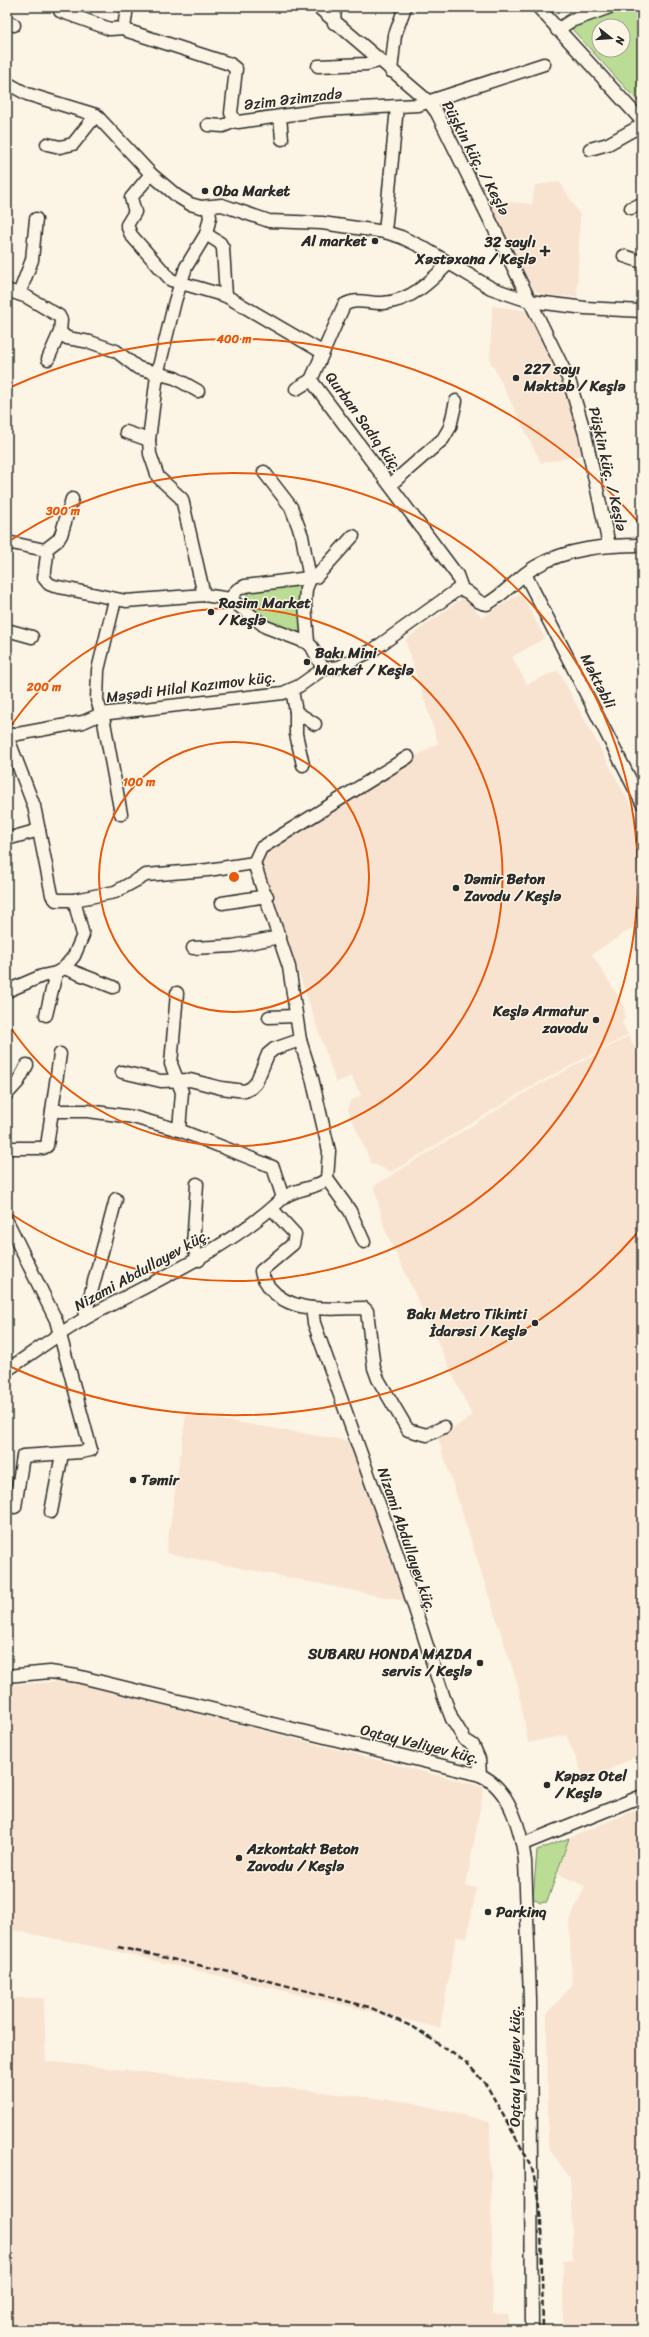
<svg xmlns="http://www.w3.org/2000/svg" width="649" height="2337" font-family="Sriracha,sans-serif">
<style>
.built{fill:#f8e3d0}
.green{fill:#badc95;stroke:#728460;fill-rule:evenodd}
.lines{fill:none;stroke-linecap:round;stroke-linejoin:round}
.minor-casing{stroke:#2b2b2b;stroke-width:15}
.minor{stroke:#fcf5e5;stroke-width:12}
.rail{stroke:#2b2b2b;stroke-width:2.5;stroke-dasharray:6 3;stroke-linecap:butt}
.ring{fill:none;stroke:#e8590c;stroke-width:2}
.poi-dot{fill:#2b2b2b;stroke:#fcf5e5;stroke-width:1.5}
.labels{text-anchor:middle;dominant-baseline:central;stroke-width:3;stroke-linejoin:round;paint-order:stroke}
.street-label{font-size:15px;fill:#2b2b2b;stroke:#fcf5e5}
.poi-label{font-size:15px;font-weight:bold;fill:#2b2b2b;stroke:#fcf5e5;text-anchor:start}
.centre{fill:#e8590c;stroke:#fcf5e5;stroke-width:2}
.ring-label{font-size:12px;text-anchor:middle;font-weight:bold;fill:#e8590c;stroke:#fcf5e5;stroke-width:3;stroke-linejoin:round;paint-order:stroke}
</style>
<rect width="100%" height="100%" fill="#fcf5e5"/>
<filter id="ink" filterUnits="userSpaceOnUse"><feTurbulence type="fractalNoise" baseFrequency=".025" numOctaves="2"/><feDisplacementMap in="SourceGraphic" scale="8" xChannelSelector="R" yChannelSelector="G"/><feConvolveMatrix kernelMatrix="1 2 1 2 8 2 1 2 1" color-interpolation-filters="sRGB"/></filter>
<g filter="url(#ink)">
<g class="built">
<path d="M560 182 580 215 577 297 546 295 537 292 531 287 487 204 491 200 532 204 535 185Z"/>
<path d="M492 306 530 311 563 375 585 455 541 463 490 360Z"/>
<path d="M521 593 545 638 512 657 527 684 558 670 641 824 636 827 642 839V922L592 954 624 1006 625 1019 622 1022 628 1035 527 1089 392 1172 371 1163 348 1110 349 1102 361 1095 351 1076 336 1083 259 855 277 842 438 743 405 640 464 597 482 617Z"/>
<path d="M629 1036 642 1062V1753L586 1782 566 1735 528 1743 518 1686 438 1438 472 1416 385 1230 374 1186 528 1091Z"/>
<path d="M186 1414 350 1441 404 1601 166 1553Z"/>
<path d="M68 1681 484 1787 466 1886 476 1888 467 1938 456 1937 440 2028 110 1950 7 1929V1685Z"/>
<path d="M642 1807V2330H563V2261L573 2260 570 2178 548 2147 547 2013 572 1986 569 1922 585 1886 558 1874 569 1838Z"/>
<path d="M7 1998H44L46 2061 410 2102 490 2122 493 2313 509 2314 508 2330H7Z"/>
</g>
<g class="green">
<path d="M626 7H642V106L571 28ZM599 26H623V50H599Z"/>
<path d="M300 585 303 633 278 627 249 608 247 590Z"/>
<path d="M569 1838 547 1902 540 1903 533 1898 537 1850Z"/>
</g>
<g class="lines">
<g class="minor-casing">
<g id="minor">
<path d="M127 7 124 28 128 31 230 64 236 69 231 113 235 121 238 122 323 110 418 105 544 64"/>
<path d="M318 7 429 102 437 113 569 380 585 434 609 545"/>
<path d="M538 7 642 121"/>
<path d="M60 11 110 29 124 28"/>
<path d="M7 21 14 25"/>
<path d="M334 23 335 7"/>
<path d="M557 30 571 21 610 7"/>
<path d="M318 66 367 64 379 61"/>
<path d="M391 71 395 35 405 7"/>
<path d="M7 83 27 94 96 115 151 174 177 196 190 204 201 207 222 205 269 221 322 223 385 232 401 237 422 247 491 288 514 296 529 301 585 308 642 311"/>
<path d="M280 117 282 139"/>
<path d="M208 125 223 126 235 121"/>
<path d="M47 144 60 147 73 144 96 115"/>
<path d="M590 149 608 144 642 125"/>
<path d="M151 174 131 198 135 212 127 225 131 235 171 280 226 296 322 352"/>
<path d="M208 207 210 217 206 234 186 267 175 301 157 375 149 440 150 454 158 477 182 499 204 595 230 599 266 627 308 643 312 647 323 669"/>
<path d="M631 208 642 204"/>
<path d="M385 232 397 107"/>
<path d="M206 234 220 243 223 248 226 296"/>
<path d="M624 256 642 262"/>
<path d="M449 263C430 282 411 301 383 303 370 304 356 297 344 305L311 380 457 575 462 589"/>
<path d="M7 290 27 297 59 316 61 320 60 332 67 338 90 342 116 351 138 368 175 378 198 391"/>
<path d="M19 294 32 260 36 219"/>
<path d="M48 359 60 332"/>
<path d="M296 389 311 380"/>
<path d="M126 432 149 440"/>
<path d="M264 472 291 507 302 536 310 579 306 589 305 603 308 643"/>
<path d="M390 485 443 439 450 427 456 401"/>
<path d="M7 542 45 550 47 555 44 578 49 584 54 586 126 601 204 595"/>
<path d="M45 550 58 540 61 535 72 499"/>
<path d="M525 574 642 803"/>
<path d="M230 599 237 590 245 586 316 577 353 536"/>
<path d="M115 600 98 670 97 700 104 722 121 814"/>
<path d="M7 630 32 637"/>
<path d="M292 690 296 712V734L303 765"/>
<path d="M296 712 315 724"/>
<path d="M7 736 83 722 101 714 283 693 299 686 323 669 339 667 373 650 457 590C470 587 474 604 487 604 505 594 518 577 535 567 567 548 606 545 642 545"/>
<path d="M7 736 34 806 52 895 56 900H74L115 892 146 875 208 870 254 863 261 848 408 757"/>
<path d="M7 839 39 830"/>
<path d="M222 903 267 896"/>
<path d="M193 948 233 946 280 937"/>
<path d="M64 968 113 987"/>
<path d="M7 991 42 976 56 973 64 968 74 956 83 935 74 900"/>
<path d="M177 993 171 1064 182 1092 179 1130"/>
<path d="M46 1015 56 973"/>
<path d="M269 1017 295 1016"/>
<path d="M122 1072 161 1081 190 1080 221 1088 245 1091 251 1088 256 1083 268 1054 274 1049 300 1040"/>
<path d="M7 1094 18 1082 27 1065"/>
<path d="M53 1111H88L133 1117 179 1130 273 1167 283 1198"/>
<path d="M7 1148H43L47 1146 60 1054"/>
<path d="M327 1179 350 1211 364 1242"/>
<path d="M197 1184 193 1246 199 1260"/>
<path d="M272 1209 295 1234 293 1244 261 1271C261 1277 266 1281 269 1287 291 1315 332 1308 364 1308L367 1311 374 1368 378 1379 408 1430 427 1435 444 1427"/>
<path d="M7 1221 56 1320 91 1450 81 1452 23 1456 15 1507"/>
<path d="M312 1308 314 1323 398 1557 444 1698 452 1719 465 1740 473 1745 479 1759 480 1775"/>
<path d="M84 1319 116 1199"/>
<path d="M7 1370C33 1353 59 1333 86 1318 154 1281 225 1251 283 1198 295 1188 314 1190 327 1179L329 1151 312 1078 300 1040 289 967 254 863"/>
<path d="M51 1512 62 1454"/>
<path d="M7 1676 50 1672 77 1676 480 1775C510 1788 521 1830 525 1861L530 1999 532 2330"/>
<path d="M523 1844 642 1796"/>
</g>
</g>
<use href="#minor" class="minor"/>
<path class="rail" d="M118 1947 265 1980 369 2007 415 2028 467 2063 487 2086 531 2165 536 2185 541 2222 543 2330"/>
</g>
</g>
<g class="ring">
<circle cx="234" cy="877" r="135"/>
<path d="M7 732A269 269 0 1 1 7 1022"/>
<path d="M8 542A404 404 0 1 1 8 1212"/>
<path d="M640 1230A538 538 0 0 1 11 1367M11 387A538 538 0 0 1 640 524"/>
</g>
<g class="poi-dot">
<circle cx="205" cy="191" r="4"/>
<circle cx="375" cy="241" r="4"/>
<path d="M543 245h4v4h4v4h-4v4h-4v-4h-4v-4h4z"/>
<circle cx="516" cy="378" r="4"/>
<circle cx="211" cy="612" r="4"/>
<circle cx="307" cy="662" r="4"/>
<circle cx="456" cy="888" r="4"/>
<circle cx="596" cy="1020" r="4"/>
<circle cx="535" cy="1323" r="4"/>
<circle cx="133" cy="1480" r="4"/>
<circle cx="480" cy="1663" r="4"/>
<circle cx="547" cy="1785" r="4"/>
<circle cx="239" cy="1858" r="4"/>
<circle cx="488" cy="1912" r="4"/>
</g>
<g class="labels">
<g class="street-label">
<text transform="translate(293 99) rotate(-7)">Əzim Əzimzadə</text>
<text transform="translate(476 158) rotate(62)">Püşkin küç. / Keşlə</text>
<text transform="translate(364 422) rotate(54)">Qurban Sadıq küç.</text>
<text transform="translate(608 469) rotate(77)">Püşkin küç. / Keşlə</text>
<text transform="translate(598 681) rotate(63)">Məktəbli</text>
<text transform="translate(191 687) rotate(-7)">Məşədi Hilal Kazımov küç.</text>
<text transform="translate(142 1270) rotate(-29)">Nizami Abdullayev küç.</text>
<text transform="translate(407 1540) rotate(71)">Nizami Abdullayev küç.</text>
<text transform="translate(420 1744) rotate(14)">Oqtay Vəliyev küç.</text>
<text transform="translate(515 2066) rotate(-90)">Oqtay Vəliyev küç.</text>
</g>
<g class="poi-label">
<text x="213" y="191">Oba Market</text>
<text x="367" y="241" text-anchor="end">Al market</text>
<text x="536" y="242" text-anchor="end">32 saylı<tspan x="536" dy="17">Xəstəxana / Keşlə</tspan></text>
<text x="524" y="369">227 sayı<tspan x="524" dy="17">Məktəb / Keşlə</tspan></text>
<text x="219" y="603">Rasim Market<tspan x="219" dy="17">/ Keşlə</tspan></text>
<text x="315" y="653">Bakı Mini<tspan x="315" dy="17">Market / Keşlə</tspan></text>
<text x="464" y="879">Dəmir Beton<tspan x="464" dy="17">Zavodu / Keşlə</tspan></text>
<text x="588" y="1011" text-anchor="end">Keşlə Armatur<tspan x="588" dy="17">zavodu</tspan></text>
<text x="527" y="1314" text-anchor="end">Bakı Metro Tikinti<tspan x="527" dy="17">İdarəsi / Keşlə</tspan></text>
<text x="141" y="1480">Təmir</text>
<text x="472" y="1654" text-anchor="end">SUBARU HONDA MAZDA<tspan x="472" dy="17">servis / Keşlə</tspan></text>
<text x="555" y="1776">Kəpəz Otel<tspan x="555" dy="17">/ Keşlə</tspan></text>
<text x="247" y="1849">Azkontakt Beton<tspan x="247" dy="17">Zavodu / Keşlə</tspan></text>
<text x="496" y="1912">Parkinq</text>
</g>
</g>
<circle cx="234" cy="877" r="6" class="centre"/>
<g class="ring-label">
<text x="234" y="343">400 m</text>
<text x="63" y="515">300 m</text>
<text x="44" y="691">200 m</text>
<text x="139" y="786">100 m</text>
</g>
<rect width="649" height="2337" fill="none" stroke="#fcf5e5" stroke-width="24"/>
<rect x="12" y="12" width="625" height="2313" fill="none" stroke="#2b2b2b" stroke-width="1.5" filter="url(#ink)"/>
<g transform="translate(611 38) rotate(107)"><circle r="19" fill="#fcf5e5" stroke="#a8a49b"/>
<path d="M0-3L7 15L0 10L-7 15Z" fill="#2b2b2b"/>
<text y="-6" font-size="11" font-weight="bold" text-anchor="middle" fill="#2b2b2b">N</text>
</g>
</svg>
